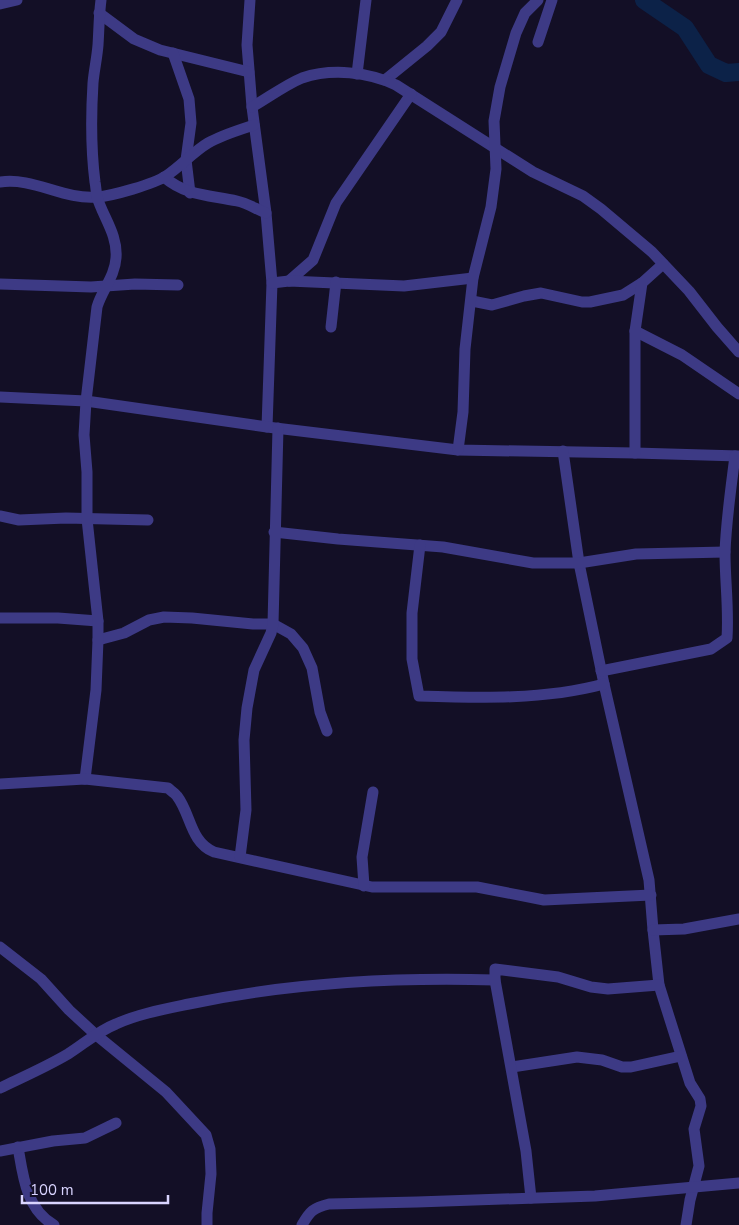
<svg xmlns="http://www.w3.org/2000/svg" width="739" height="1225" font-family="'Nunito Sans',sans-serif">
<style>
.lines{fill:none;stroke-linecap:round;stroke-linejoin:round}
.river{stroke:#0c2248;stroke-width:18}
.street{stroke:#3d3a85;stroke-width:11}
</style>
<rect width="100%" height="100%" fill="#130f26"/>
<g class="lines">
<path class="river" d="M644 0 685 28 709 65 726 73 739 72"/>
<g class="street">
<path d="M250 0 247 45 252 107 266 213 272 283 267 427"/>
<path d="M0 4 17 0"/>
<path d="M99 13 134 39 160 50 249 72"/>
<path d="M538 42 552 0"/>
<path d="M173 53 189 99 191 123 186 160 190 193"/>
<path d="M357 74 366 0"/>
<path d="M385 80 427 46 441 32 457 0"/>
<path d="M252 107C268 98 285 85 302 78 332 68 368 72 396 85L533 172 583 196 601 209 652 252 689 291 717 327 739 352"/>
<path d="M164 177C186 196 210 195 237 201 247 203 256 209 266 213"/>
<path d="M0 182C34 177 63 200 97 197 112 196 154 184 166 176 181 166 193 152 208 143 222 135 239 130 254 125"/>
<path d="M289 281 313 260 336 203 411 94"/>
<path d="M272 283 289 281 404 286 473 278"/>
<path d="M0 284 91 287 135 284 178 285"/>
<path d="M472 301 492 305 524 296 541 293 582 302H590L623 295 642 283"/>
<path d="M331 327 336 282"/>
<path d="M635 331 682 355 739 394"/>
<path d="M0 397 86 401 267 427 458 450 635 453 739 456"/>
<path d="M458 450 463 412 465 349 473 278 491 207 496 169 494 121 500 87 516 33 525 13 538 0"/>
<path d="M563 451 579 563 604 684 649 880 653 930 659 985 690 1083 700 1099 701 1106 694 1129 699 1166 690 1200 686 1225"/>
<path d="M635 453V331L642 283 663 264"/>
<path d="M0 516 19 520 66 518 148 520"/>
<path d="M274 532 338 539 443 547 533 563H579L636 554 725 552"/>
<path d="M420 545 412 613V659L419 696C481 698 544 700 604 684"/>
<path d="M0 618H58L98 621"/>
<path d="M98 640 124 633 149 620 164 617 192 618 253 624H273L291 634 303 648 312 668 320 712 327 731"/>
<path d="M601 671 711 649 727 638C729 609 725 581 725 553 726 521 731 488 735 456"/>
<path d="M85 779 96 690 98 640V621L87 519V472L84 435 86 401 97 307C102 290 115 276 116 258 118 235 103 217 97 197 96 192 96 187 95 182 91 150 91 115 93 83 94 71 97 58 98 45 99 30 99 15 101 0"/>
<path d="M0 784 85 779 168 788C170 790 175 793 177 796 191 814 190 842 214 852L372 887H477L544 900 651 895"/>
<path d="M240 857 246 810 244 740 247 708 254 670 271 633 273 624 278 428"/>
<path d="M364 886 362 857 373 792"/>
<path d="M653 930 684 929 739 919"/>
<path d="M0 947 41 979 69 1010 95 1034 166 1092 206 1135 210 1149 211 1174 207 1213V1225"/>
<path d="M512 1067 577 1057 602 1060 622 1067H631L681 1056"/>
<path d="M0 1088C23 1077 46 1067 68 1054 84 1044 98 1031 116 1024 138 1014 165 1009 189 1004 289 983 393 977 495 980"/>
<path d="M18 1147C23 1176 26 1209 54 1225"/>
<path d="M0 1151 53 1141 85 1138 116 1123"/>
<path d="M531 1198 526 1151 495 980V969L558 977 591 987 608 989 659 985"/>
<path d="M302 1225C310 1211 313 1208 329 1204L417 1202 595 1196 739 1183"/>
</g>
</g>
<path d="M22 1195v8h146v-8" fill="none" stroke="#d9d4ff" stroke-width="2.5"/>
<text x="30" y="1195" font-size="15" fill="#d9d4ff" stroke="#130f26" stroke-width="4" paint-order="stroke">100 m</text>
</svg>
